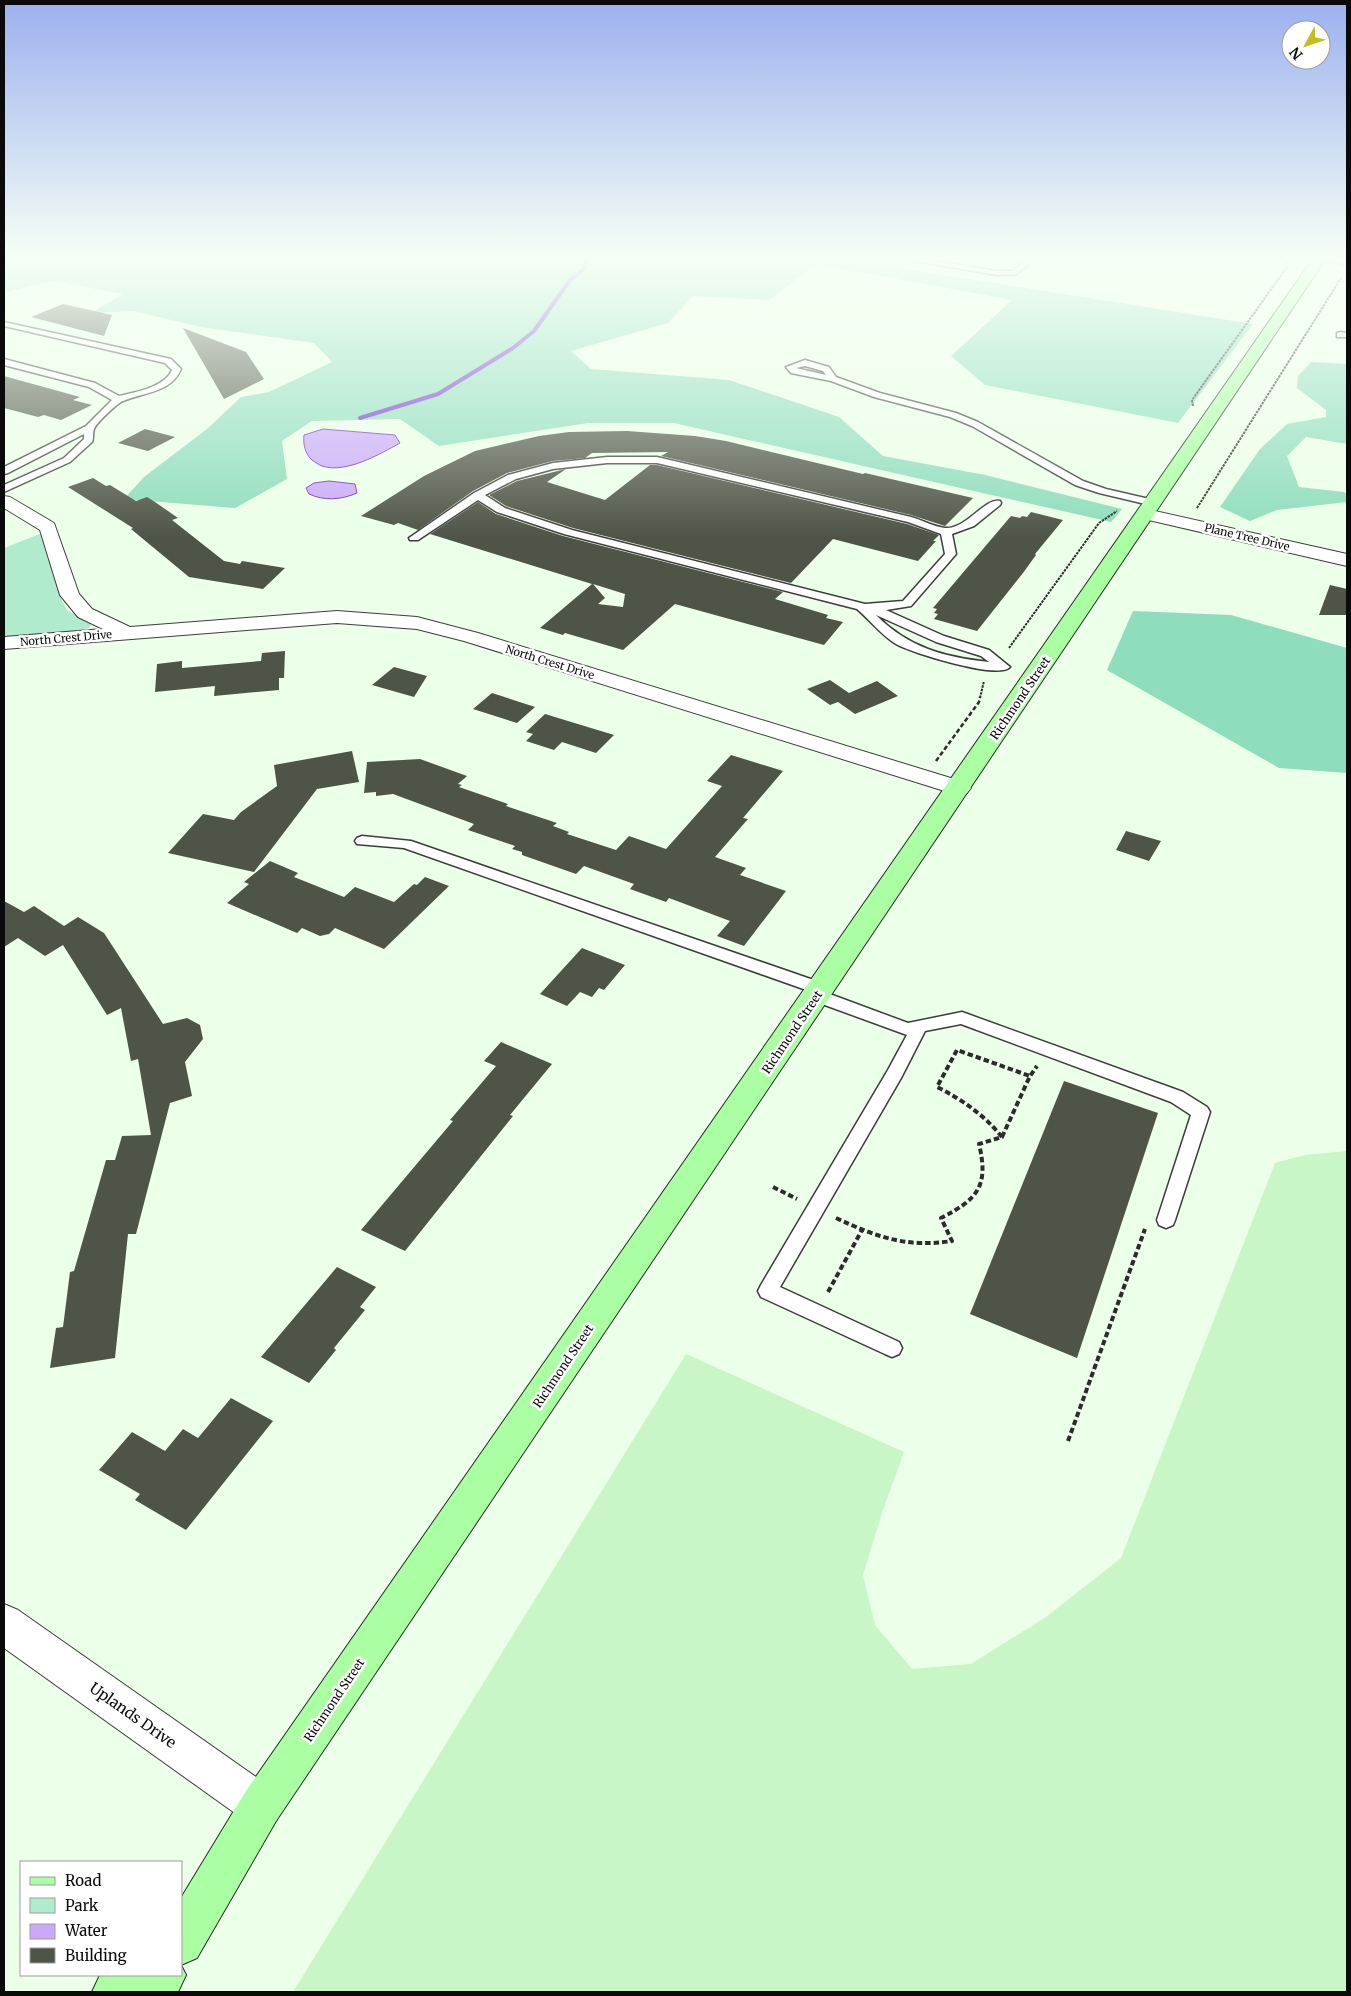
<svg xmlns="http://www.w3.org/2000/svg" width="1351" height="1996" font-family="Merriweather,serif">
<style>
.farmland{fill:#c9f6c7}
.green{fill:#b0ebce}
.forest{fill:#8eddbc}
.water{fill:#caa9fa;stroke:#742cd5}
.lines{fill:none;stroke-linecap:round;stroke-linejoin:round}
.stream{stroke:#742cd5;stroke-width:4}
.building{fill:#4e5446;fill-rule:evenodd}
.service-casing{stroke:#3d3d3d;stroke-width:3}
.minor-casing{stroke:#3d3d3d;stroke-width:2}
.tertiary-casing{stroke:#3d3d3d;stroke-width:2}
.secondary-casing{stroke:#2c2c2c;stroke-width:2}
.path-far2{stroke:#2c2c2c;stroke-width:2;stroke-dasharray:2.5 1;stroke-linecap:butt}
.path-far1{stroke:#2c2c2c;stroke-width:2.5;stroke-dasharray:4.5 2.5;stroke-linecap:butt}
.path{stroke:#2c2c2c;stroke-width:4;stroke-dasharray:5.5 3;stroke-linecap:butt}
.service{fill:#fff;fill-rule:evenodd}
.minor{fill:#fff;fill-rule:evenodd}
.tertiary{fill:#fff;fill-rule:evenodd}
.secondary{fill:#aaffa3;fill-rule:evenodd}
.labels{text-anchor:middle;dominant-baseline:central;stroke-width:5;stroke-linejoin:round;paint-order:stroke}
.far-street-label{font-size:11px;fill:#0a0a0a;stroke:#fff}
.street-label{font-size:12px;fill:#0a0a0a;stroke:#fff}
.near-street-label{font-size:15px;fill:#0a0a0a;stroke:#fff}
</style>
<rect width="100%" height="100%" fill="#ecffe8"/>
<path class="farmland" d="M1347 1151V1992H293L686 1354 904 1452 883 1510 863 1575 875 1625 912 1669 971 1664 1046 1617 1121 1558 1275 1163 1305 1155Z"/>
<path class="green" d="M40 534 51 558 61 599 67 610 90 623 91 626C78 637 23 637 4 638V548Z"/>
<g class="forest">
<path d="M4 257H829L1253 324 1178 423 985 385 951 356 1012 300 816 264 769 300 693 296 668 323 571 351 591 369 729 380 839 417 883 456 985 475 1122 509 1111 522 674 423H588L439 446 400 419 312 421 282 441 287 479 235 508 124 499 144 477 207 429 241 397 269 392 332 362 314 343 200 327 134 311 91 313 123 294 54 281 4 292Z"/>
<path d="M1311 362 1347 364V444L1306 437 1287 456 1299 487 1344 492 1347 495V502L1277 510 1250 521 1220 507 1260 449 1287 424 1326 417V410L1297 388 1298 376Z"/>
<path d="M1133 611 1231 615 1347 648V773L1279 768 1107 670Z"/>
</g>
<g class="water">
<path d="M323 429 395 435 400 443C380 454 346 474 322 466 319 465 315 462 312 460 305 454 303 444 304 435Z"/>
<path d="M329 481 355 484 357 493C341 500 324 501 309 494L306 488 314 483Z"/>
</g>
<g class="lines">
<path class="stream" d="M360 418 438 394 513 348 534 331 570 280 585 268 587 257"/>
</g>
<g class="building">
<path d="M63 304 112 315 104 336 31 317Z"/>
<path d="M183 328 246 352 264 379 224 399Z"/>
<path d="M4 376 80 397 73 400 92 405 61 420 44 415 38 417 4 408Z"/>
<path d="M145 429 175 437 148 451 118 443Z"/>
<path d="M627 431 695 436 726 441 863 474 865 473 973 498 945 526 911 515 661 456 668 452 592 453 585 458 553 461 507 473 473 491 418 530 398 523 394 525 361 516 424 476 475 451 539 436 569 432Z"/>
<path d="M650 465H657L907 524 939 535 933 541H936L918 561 833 539 791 583 573 528 506 506 489 495 517 481 566 469 547 482 605 500Z"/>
<path d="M93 478 106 486 110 485 136 501 147 497 155 502 178 518 172 520 224 561 240 564 242 561 285 568 263 589 189 577 131 529 133 528 68 487Z"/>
<path d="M478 502 496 514 563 536 783 592 775 599 828 615 826 618 843 622 824 645 675 604 623 650 565 633 563 635 540 628 592 584 430 534ZM593 584 625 594 623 607 598 604 605 598Z"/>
<path d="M1031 512 1063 520 1035 554 1036 555 1023 573 977 631 934 619 938 614 934 613 937 609 933 608 1011 516 1020 518 1022 516 1027 517Z"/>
<path d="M1330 585 1347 589V615H1319Z"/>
<path d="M285 651 284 678H279V690L214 696 215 686 155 692 157 664 182 661V668L261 661 262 653Z"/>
<path d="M394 667 427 676 414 697 372 685Z"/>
<path d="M830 680 849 693 877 681 898 696 855 714 838 702 830 705 807 689Z"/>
<path d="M492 693 535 707 517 723 473 709Z"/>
<path d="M545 714 614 735 596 753 562 742 554 750 526 741 533 734 526 732Z"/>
<path d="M352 751 359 782 317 789 254 872 168 853 203 814 234 820 241 812 277 786 274 765Z"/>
<path d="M731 755 783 771 743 818 748 819 715 857 746 868 740 875 786 891 744 946 717 936 730 921 669 898 666 902 630 889 634 884 584 866 576 874 522 855V852L512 849 515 846 468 830 474 824 393 794 376 796V792L364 793 367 762 420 759 467 776 458 784 462 785 459 787 508 804 506 806 557 823 553 826 569 832 567 834 616 850 629 836 666 849 722 786 707 781Z"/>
<path d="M1126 831 1161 841 1149 861 1116 850Z"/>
<path d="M270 861 298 873 294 877 344 897 355 887 394 902 414 884 417 885 425 877 449 886 384 949 335 928 329 934 320 936 302 928 297 933 227 903 249 884 244 882Z"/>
<path d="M4 901 24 912 34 906 64 926 78 917 104 933 163 1024 187 1018 200 1025 203 1039 185 1062 192 1096 170 1103 136 1234H128L115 1358 50 1368 56 1328 63 1327 70 1272 74 1271 106 1160H115L122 1136 151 1135 138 1059 131 1061 121 1008 107 1015 63 945 45 956 18 938 4 947Z"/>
<path d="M582 948 625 965 604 990 599 988 592 997 580 992 567 1006 540 994Z"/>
<path d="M501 1042 552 1064 510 1115 513 1116 405 1251 361 1230 453 1121 450 1120 496 1066 484 1061Z"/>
<path d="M1064 1081 1158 1113 1077 1358 970 1314Z"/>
<path d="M337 1267 376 1287 360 1307 365 1310 334 1348 336 1350 309 1383 261 1357Z"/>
<path d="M231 1398 273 1421 186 1530 135 1500 140 1494 99 1470 132 1432 165 1451 183 1429 198 1438Z"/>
</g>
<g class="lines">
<g class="service-casing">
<g id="service">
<path d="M892 257H912L997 271H1013L1030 257H1038L1015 275H997Z"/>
<path d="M4 322 171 359 181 369C171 393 144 392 123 401 117 403 98 422 95 427 92 431 94 438 92 442L70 462 4 492V485L64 458 84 439V434L8 473 4 474V467L86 426 112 400 89 387 4 365V359L95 383 119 396C136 392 165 387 172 370L165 363 4 326Z"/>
<path d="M1340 332 1347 333V337H1337V333Z"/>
<path d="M805 360 829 367 836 377 880 393 956 413 978 422 1083 481 1106 489 1158 501 1159 503 1154 506 1099 493 1075 485 972 426 950 417 874 397 831 381 791 373 786 367ZM805 366 823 371 826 375 796 368Z"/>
<path d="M607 457H657L911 517C922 520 934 527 945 528 966 530 985 497 1000 501L1001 503 1000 505 974 526 952 534 956 554 911 606 886 610 944 636 989 650 1010 667C999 680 912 653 896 644 881 635 870 620 857 609L564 534 497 512 478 500 418 540H410L409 538 474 493 508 475 553 463ZM607 463H657L908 522 941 534 945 554 903 601 865 604 572 530 505 508 485 495 516 479 553 469ZM876 615 936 642 981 656 989 662C944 657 909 648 876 615Z"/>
<path d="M362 836 411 841 828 985 830 989 827 993 908 1023 962 1012 1183 1092 1207 1107 1210 1112 1175 1220 1173 1225 1166 1228 1159 1225 1157 1220 1191 1115 1171 1102 961 1024 925 1031 901 1078 780 1287 899 1342 902 1348 899 1354 892 1357 885 1354 761 1297 758 1291 761 1285 888 1070 907 1035 811 1000 809 996 812 992 404 848 357 844 355 841 357 838Z"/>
</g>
</g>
<g class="minor-casing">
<g id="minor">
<path d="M4 496 10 497 54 523 79 594 92 609 130 627 337 611 417 617 478 633 967 783 971 788 967 793 959 795 951 793 464 641 417 629 337 623 4 649V637L103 629 78 617 60 595 40 530 4 508Z"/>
<path d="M4 1604 18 1610 276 1791 283 1806 276 1821 261 1828 246 1821 4 1648Z"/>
</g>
</g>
<g class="tertiary-casing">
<g id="tertiary">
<path d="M1321 257H1347V265L1323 260Z"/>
<path d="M1146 509 1347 554V566L1140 518 1137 514 1140 510Z"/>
</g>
</g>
<g class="secondary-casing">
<path id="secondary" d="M1314 257H1327L276 1821 197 1958 181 1965 186 1975 178 1992H92L100 1975H181V1898L246 1791Z"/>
</g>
<g class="path-far2">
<path d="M1193 406 1192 400 1287 267 1286 257"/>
<path d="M1197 508 1341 278"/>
<path d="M1009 648 1099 523 1117 511"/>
<path d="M980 698 984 681"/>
</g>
<path class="path-far1" d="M936 761 979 702 980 697"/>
<g class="path">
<path d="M1002 1137 1030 1076 1037 1066"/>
<path d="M773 1187 797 1199"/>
<path d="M836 1218C877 1237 906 1248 952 1241L941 1218C978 1199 989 1186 979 1144L1002 1137C984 1115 963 1100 937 1087L957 1050 1030 1076"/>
<path d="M828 1292 862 1230"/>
<path d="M1068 1441 1145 1229"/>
</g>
<use href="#service" class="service"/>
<use href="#minor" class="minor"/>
<use href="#tertiary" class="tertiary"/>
<use href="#secondary" class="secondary"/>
</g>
<linearGradient id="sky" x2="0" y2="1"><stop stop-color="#9cb0ef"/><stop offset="0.48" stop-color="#f6fff5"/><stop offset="1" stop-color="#f6fff5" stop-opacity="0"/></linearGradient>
<rect width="1351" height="537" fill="url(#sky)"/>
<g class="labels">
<g class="far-street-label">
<text transform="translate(1247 537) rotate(13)">Plane Tree Drive</text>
<text transform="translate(66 638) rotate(-5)">North Crest Drive</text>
<text transform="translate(550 662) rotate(17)">North Crest Drive</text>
</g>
<g class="street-label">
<text transform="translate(1020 698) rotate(-56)">Richmond Street</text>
<text transform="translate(792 1032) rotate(-56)">Richmond Street</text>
<text transform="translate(563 1366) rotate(-56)">Richmond Street</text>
<text transform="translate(334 1700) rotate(-56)">Richmond Street</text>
</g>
<g class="near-street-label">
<text transform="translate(133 1715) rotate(35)">Uplands Drive</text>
</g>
</g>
<rect width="1351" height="1996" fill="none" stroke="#0a0a0a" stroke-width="10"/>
<rect x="20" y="1861" width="162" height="115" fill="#ffffff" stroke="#9d9d9d"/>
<rect x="30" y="1877" width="25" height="8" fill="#aaffa3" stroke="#9d9d9d"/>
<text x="65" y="1886" font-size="15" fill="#0a0a0a">Road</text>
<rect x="30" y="1898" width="25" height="15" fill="#b0ebce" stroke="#9d9d9d"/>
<text x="65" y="1911" font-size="15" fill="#0a0a0a">Park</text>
<rect x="30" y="1924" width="25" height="15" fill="#caa9fa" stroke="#9d9d9d"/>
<text x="65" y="1936" font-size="15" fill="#0a0a0a">Water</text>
<rect x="30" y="1948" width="25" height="15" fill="#4e5446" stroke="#9d9d9d"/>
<text x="65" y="1961" font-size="15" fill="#0a0a0a">Building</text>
<g transform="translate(1306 45) rotate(230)"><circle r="24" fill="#ffffff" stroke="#9d9d9d"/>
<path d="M0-4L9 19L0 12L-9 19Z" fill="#c2bf1b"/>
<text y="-8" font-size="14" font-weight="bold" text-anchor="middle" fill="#0a0a0a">N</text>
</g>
</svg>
